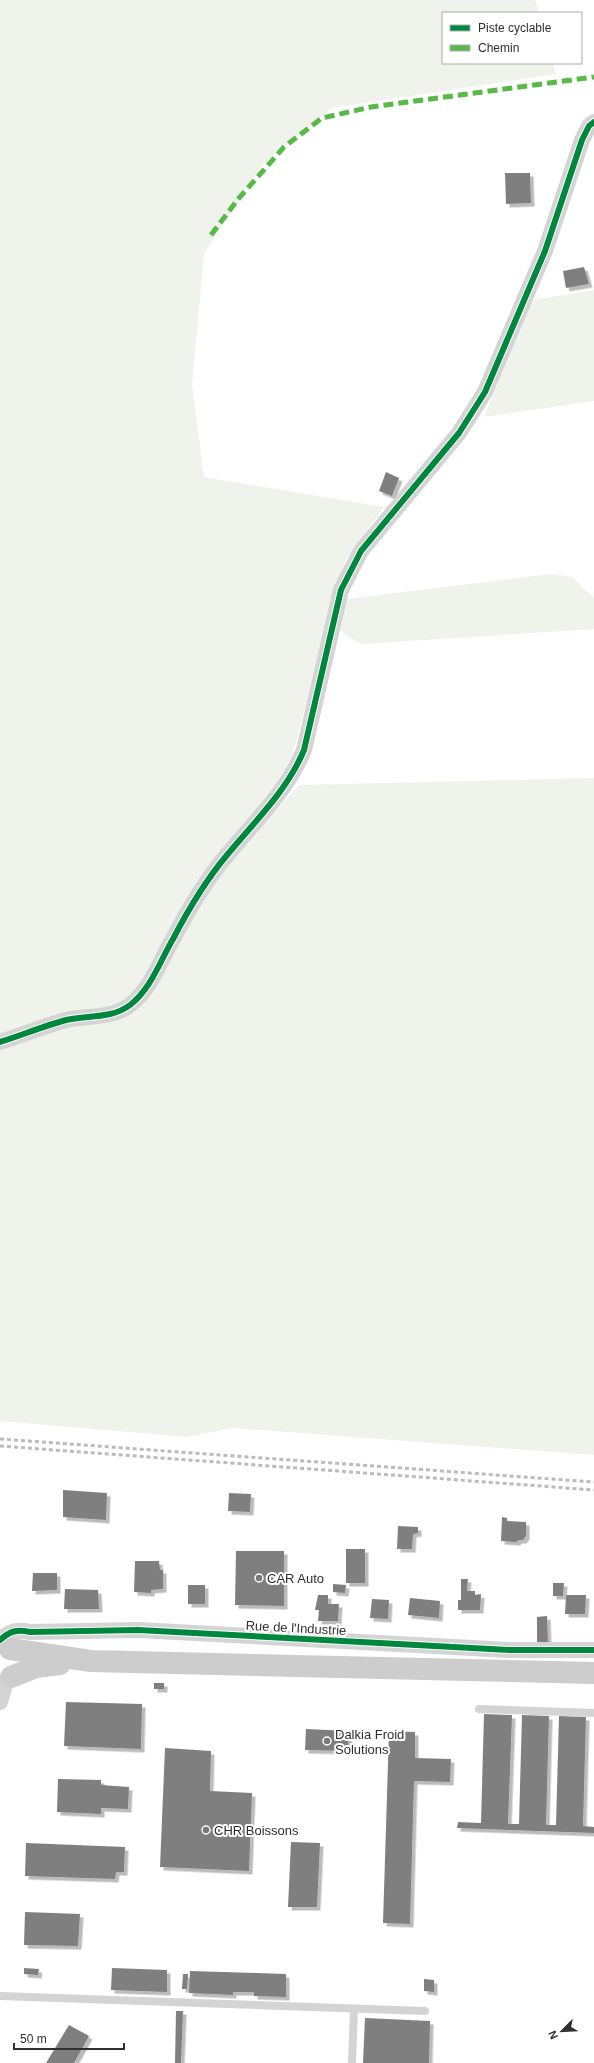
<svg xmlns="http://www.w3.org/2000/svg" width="594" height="2063" font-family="Arial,sans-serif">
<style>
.green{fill:#f0f2ec}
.building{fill:#7f7f7f;filter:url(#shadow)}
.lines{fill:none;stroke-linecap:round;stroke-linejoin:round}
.service{stroke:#d4d4d4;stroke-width:8}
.minor{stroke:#d4d4d4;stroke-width:16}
.secondary{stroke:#cdcdcd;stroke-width:22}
.rail{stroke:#bbb;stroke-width:3;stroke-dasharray:4 3;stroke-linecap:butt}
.quiet{stroke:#58b947;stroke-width:5;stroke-dasharray:10 5;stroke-linecap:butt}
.cycleway-casing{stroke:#fff;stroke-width:8}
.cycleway{stroke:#00873e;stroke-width:6}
.poi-dot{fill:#787878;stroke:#fff;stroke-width:1.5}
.labels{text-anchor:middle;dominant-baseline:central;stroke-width:4;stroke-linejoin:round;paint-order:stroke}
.poi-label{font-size:13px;fill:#2f2f2f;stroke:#fff;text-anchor:start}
.street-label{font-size:13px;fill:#2f2f2f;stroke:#fff}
</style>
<defs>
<filter id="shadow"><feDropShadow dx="3.5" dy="3.5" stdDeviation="0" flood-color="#0004"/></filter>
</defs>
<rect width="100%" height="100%" fill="#fff"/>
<g class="green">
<path d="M0 0H535L539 13H443V63H553L556 74 332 108 262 165 204 254 192 384 204 477 384 507 345 561 292 756 227 864 299 785 594 778V1455L233 1428 188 1437 0 1421Z"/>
<path d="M594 290V401L484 417 532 300Z"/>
<path d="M551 574 572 577 594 598V629L361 644 340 631 346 599Z"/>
</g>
<g class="building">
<path d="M505 173H530L531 203 506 204Z"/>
<path d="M584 267 589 284 566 288 563 271Z"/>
<path d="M386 472 399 478 392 496 379 491Z"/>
<path d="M63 1490 107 1493 106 1520 63 1517Z"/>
<path d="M229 1493 251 1494 250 1512 228 1511Z"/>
<path d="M502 1517 507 1518V1521L526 1522V1536L523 1540H518L517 1542 501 1541Z"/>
<path d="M398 1526 418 1527V1533L413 1534 412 1549H397Z"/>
<rect x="346" y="1549" width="19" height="34"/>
<path d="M236 1551H284V1606L235 1605Z"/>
<path d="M135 1561H159L160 1570H163V1589L151 1590V1593L134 1592Z"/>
<path d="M33 1573H57V1590L32 1591Z"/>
<path d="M461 1579H468L467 1591H475V1595L481 1594 480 1610H458V1600H461Z"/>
<path d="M553 1583H564L563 1596H553Z"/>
<path d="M333 1584 346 1585 345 1593 333 1592Z"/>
<rect x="188" y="1585" width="17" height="19"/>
<path d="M65 1589 98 1590 99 1609H64Z"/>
<path d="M318 1595H328V1604H339L338 1621H318L319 1610H315Z"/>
<path d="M566 1595H586L585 1614H565Z"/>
<path d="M410 1598 440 1601 439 1618 408 1615Z"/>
<path d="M372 1599 389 1600 388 1619 370 1618Z"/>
<path d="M547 1616 548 1643H537V1617Z"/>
<rect x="154" y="1683" width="10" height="6"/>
<path d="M66 1702 142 1704 141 1749 64 1746Z"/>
<path d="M484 1714 512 1715 508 1824H519L522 1715 549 1716 546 1825H556L559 1716 586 1717 583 1826 594 1827V1833L457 1828 458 1822 481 1823Z"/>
<path d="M306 1729 349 1731 348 1751 305 1750Z"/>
<path d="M389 1731 415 1732V1758L451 1759 450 1782 414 1781 410 1924 383 1923Z"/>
<path d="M165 1748 211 1751 210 1791 252 1793 249 1871 160 1867Z"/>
<path d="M58 1779 101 1780V1785L129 1787 128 1809 101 1808V1814L57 1812Z"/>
<path d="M291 1842 320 1843 317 1907H288Z"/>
<path d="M26 1843 125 1847 124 1872H116L115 1879 25 1876Z"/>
<path d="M25 1912 80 1914 78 1946 24 1945Z"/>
<path d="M24 1968 39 1969 38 1975 24 1974Z"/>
<path d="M112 1968 167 1970V1992L111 1990Z"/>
<path d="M190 1971 286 1974V1997L254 1996V1992H233V1995L189 1993Z"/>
<path d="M183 1974H188L187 1989H182Z"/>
<path d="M424 1979 434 1980V1992L424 1991Z"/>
<path d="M176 2011H183L181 2063H175Z"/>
<path d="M365 2018 430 2021 429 2063H363Z"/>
<path d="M69 2025 89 2036 83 2047 74 2063H46Z"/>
</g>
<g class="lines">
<g class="service">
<path d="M479 1709 594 1713"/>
<path d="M0 1996 425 2011"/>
<path d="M352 2063 354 2009"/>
</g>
<g class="minor">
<path d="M0 1042C22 1035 44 1026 66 1020 87 1015 112 1019 130 1005 151 989 160 961 173 939 188 910 206 880 227 855 255 821 287 791 304 750L341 590 361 551 459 433 485 392 545 251 582 140 589 126 594 122"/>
<path d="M0 1640C10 1631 17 1629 30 1632L138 1630 509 1650H594"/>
<path d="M0 1702 6 1682"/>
</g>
<g class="secondary">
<path d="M10 1649 91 1661 594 1673"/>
<path d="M11 1677 36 1667 60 1664"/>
</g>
<g class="rail">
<path d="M0 1439 594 1482"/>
<path d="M0 1446 594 1490"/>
</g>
<path class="quiet" d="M211 235 239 198 284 147 322 118 371 107 594 77"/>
<g class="cycleway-casing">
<g id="cycleway">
<path d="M0 1042C22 1035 44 1026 66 1020 87 1015 112 1019 130 1005 151 989 160 961 173 939 188 910 206 880 227 855 255 821 287 791 304 750L341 590 361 551 459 433 485 392 545 251 582 140 589 126 594 122"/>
<path d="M0 1640C10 1631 17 1629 30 1632L138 1630 509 1650H594"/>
</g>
</g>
<use href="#cycleway" class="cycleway"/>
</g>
<g class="poi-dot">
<circle cx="259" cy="1578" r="4"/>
<circle cx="327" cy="1741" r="4"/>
<circle cx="206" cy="1830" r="4"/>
</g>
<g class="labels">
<g class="poi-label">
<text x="267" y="1578">CAR Auto</text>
<text x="335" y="1734">Dalkia Froid<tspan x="335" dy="15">Solutions</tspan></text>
<text x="214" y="1830">CHR Boissons</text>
</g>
<g class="street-label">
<text transform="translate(296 1628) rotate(3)">Rue de l'Industrie</text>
</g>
</g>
<rect x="442" y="12" width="140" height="52" fill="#ffffff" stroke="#acacac"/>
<rect x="450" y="25" width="20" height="6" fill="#00873e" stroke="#acacac"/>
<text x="478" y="32" font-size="12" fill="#2f2f2f">Piste cyclable</text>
<rect x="450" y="45" width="20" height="6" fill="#58b947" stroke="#acacac"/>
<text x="478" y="52" font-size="12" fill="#2f2f2f">Chemin</text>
<g transform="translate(562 2031) rotate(246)" stroke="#ffffff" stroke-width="3" paint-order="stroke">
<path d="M0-3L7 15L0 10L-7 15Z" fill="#2f2f2f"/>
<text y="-6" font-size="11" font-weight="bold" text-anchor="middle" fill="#2f2f2f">N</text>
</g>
<path d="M14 2043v6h110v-6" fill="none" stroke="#2f2f2f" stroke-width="2"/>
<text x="20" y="2043" font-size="12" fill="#2f2f2f" stroke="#ffffff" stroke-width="3" paint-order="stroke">50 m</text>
</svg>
